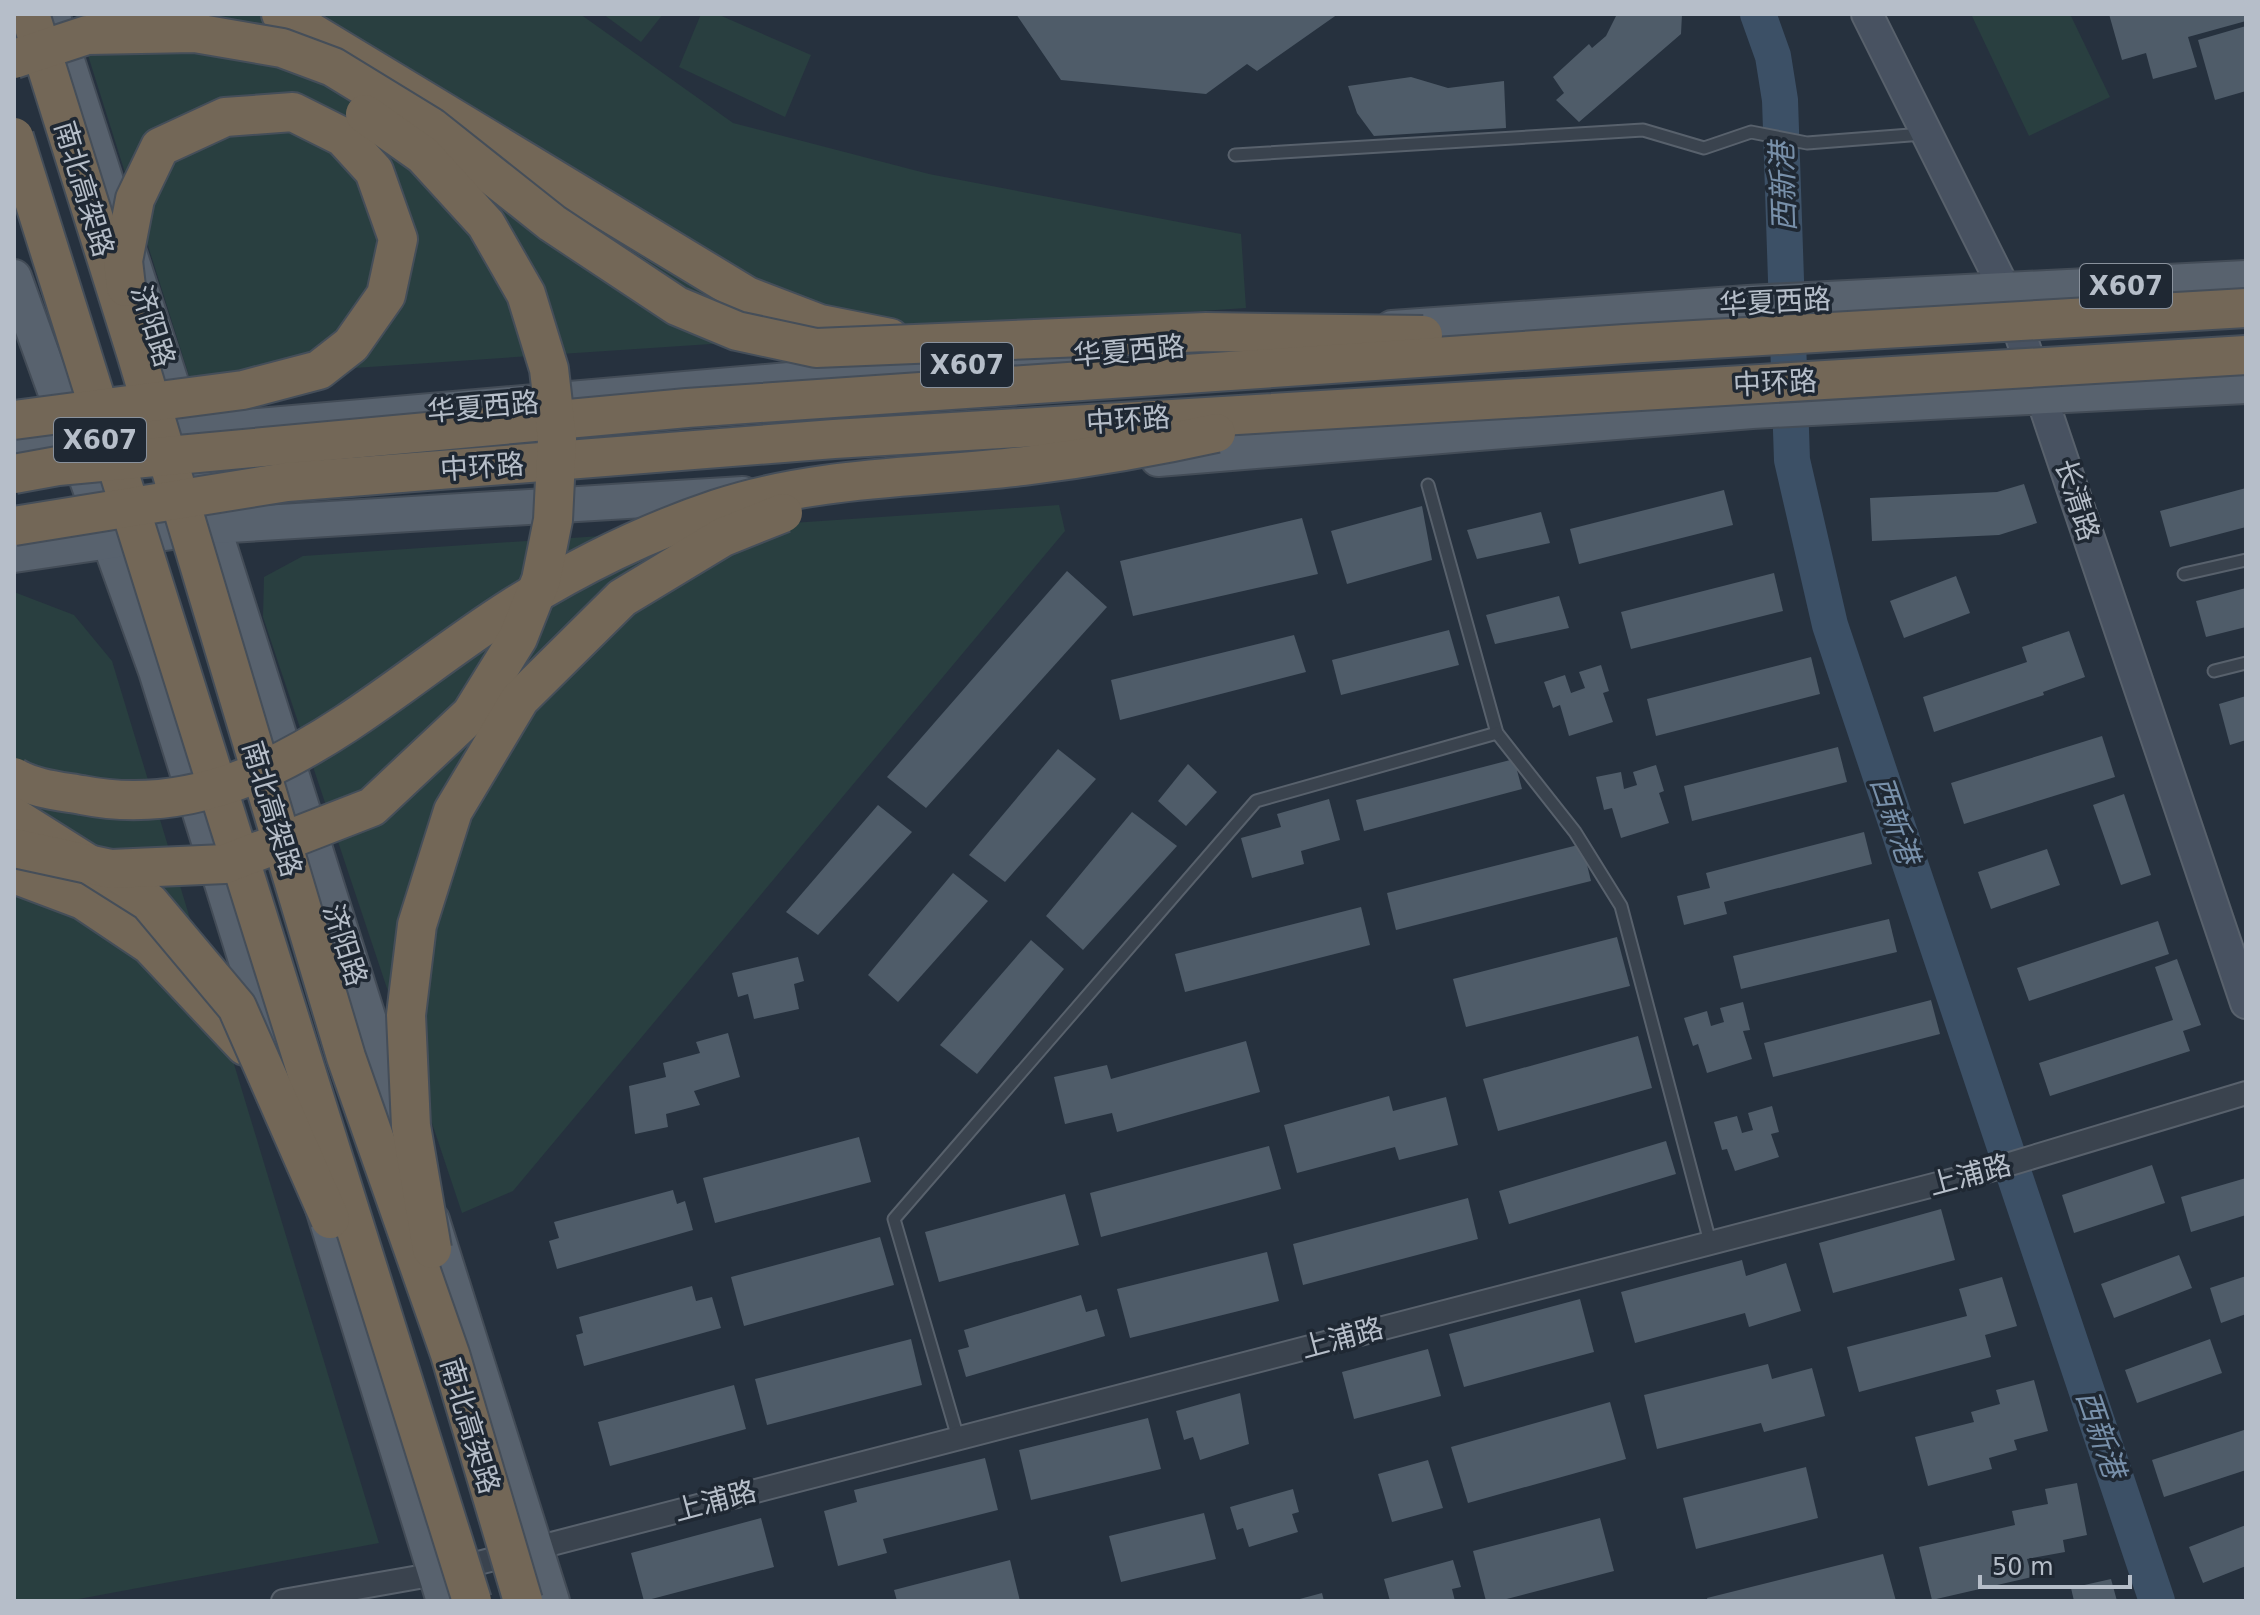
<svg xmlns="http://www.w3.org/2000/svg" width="2260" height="1615" font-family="'DejaVu Sans','Noto Sans SC',sans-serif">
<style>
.green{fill:#293f40}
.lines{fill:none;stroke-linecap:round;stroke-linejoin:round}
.river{stroke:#3c5066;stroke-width:36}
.building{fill:#4f5c69}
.lane-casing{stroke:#58616c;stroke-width:15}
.street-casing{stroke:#58616c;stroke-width:26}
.secondary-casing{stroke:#58616c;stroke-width:34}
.primary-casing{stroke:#434c57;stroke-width:38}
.highway-casing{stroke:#454e59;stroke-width:42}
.lane{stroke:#3a434e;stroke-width:11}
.street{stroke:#3a434e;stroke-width:22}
.secondary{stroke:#485261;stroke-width:30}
.primary{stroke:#58626e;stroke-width:34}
.highway{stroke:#736757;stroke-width:38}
.highway-bridge-casing{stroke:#454e59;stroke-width:42;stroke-linecap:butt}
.highway-bridge{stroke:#736757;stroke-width:38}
.labels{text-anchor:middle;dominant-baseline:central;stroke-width:7;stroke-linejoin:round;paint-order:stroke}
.shield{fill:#1f2833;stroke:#89919c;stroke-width:2}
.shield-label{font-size:26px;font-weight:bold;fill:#b6bec9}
.street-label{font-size:28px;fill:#b6bec9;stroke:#1f2833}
.water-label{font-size:30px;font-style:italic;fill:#7890aa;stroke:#1f2833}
</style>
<rect width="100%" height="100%" fill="#26313e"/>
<g class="green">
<path d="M75 14H580L733 123 929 174 1241 234 1246 308 190 379Z"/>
<path d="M603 14H663L641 42Z"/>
<path d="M701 14H717L811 55 785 117 679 67Z"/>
<path d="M1971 14H2070L2110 97 2029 136Z"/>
<path d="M1059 505 1065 531 513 1191 462 1213 263 617 264 577 303 556Z"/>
<path d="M14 592 74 615 112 661 379 1543 68 1601H14Z"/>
</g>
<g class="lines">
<path class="river" d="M1758 14 1773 56 1780 100 1792 460 1830 625 2157 1601"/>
</g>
<g class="building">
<path d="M1016 14H1338L1257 71 1247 64 1206 94 1061 80Z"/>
<path d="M1617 14H1682L1681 34 1579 122 1556 100 1564 93 1553 77 1589 44 1592 48 1606 36Z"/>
<path d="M2109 14H2246V21L2188 37 2197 67 2153 79 2146 53 2122 60Z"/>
<path d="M2246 26V91L2215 100 2198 40Z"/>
<path d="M1411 77 1448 88 1504 81 1506 128 1374 136 1357 113 1348 86Z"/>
<path d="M2024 484 2037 523 1999 535 1872 541 1870 498 1997 492Z"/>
<path d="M2246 488V527L2170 547 2160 511Z"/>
<path d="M1724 490 1733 525 1579 564 1570 529Z"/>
<path d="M1422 506 1432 560 1347 584 1331 531Z"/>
<path d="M1541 512 1550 543 1477 559 1467 530Z"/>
<path d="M1302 518 1318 574 1133 616 1120 561Z"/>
<path d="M1067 571 1107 607 926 808 887 777Z"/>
<path d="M1774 573 1783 611 1631 649 1621 612Z"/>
<path d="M1956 576 1970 613 1904 638 1890 601Z"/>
<path d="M2246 588V627L2206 637 2196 601Z"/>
<path d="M1559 596 1569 628 1495 644 1486 615Z"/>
<path d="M1449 630 1459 665 1341 695 1332 660Z"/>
<path d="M2069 631 2085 677 2043 692 2044 695 1934 732 1923 697 2027 662 2022 647Z"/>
<path d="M1294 635 1306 672 1120 720 1111 680Z"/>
<path d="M1811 657 1820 694 1656 736 1647 699Z"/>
<path d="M1601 665 1609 691 1603 693 1613 722 1569 736 1560 705 1553 708 1544 682 1565 675 1571 693 1585 688 1579 672Z"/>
<path d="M2246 696V740L2230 745 2219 704Z"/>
<path d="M2102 736 2115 777 1964 824 1951 783Z"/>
<path d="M1838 747 1847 782 1692 821 1684 786Z"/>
<path d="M1058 749 1096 779 1005 882 969 855Z"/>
<path d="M1514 759 1522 789 1364 831 1356 800Z"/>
<path d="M1188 764 1217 792 1186 826 1158 801Z"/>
<path d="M1656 765 1664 791 1659 793 1669 823 1621 838 1612 808 1604 810 1596 777 1621 772 1624 789 1637 785 1633 772Z"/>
<path d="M2124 794 2151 875 2121 885 2093 805Z"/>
<path d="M1329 799 1340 840 1301 851 1304 864 1252 878 1241 838 1281 827 1277 814Z"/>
<path d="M878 805 912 832 818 935 786 912Z"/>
<path d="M1132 812 1177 846 1083 950 1046 916Z"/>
<path d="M1864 832 1872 864 1724 902 1727 914 1684 925 1677 896 1710 888 1706 873Z"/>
<path d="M1582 844 1591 881 1396 930 1387 893Z"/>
<path d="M2047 849 2060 885 1991 909 1978 872Z"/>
<path d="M953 873 988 901 898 1002 868 975Z"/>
<path d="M1361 907 1370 945 1185 992 1175 954Z"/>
<path d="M1889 919 1897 952 1741 989 1733 956Z"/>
<path d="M2158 921 2169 954 2029 1001 2017 968Z"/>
<path d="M1617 937 1630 986 1466 1027 1453 979Z"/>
<path d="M1031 940 1064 969 977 1074 940 1045Z"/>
<path d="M798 957 804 981 794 984 799 1009 754 1019 748 994 738 997 732 973Z"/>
<path d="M2177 959 2201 1025 2183 1031 2190 1051 2050 1096 2039 1063 2173 1020 2155 967Z"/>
<path d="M1931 1000 1940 1034 1773 1077 1764 1043Z"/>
<path d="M1743 1002 1750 1030 1743 1031 1752 1059 1707 1073 1698 1044 1693 1046 1684 1018 1707 1011 1711 1026 1724 1022 1720 1008Z"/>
<path d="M728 1033 740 1077 694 1091 700 1105 666 1114 668 1127 635 1134 629 1086 666 1077 663 1063 700 1053 696 1042Z"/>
<path d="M1638 1036 1652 1088 1498 1131 1483 1079Z"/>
<path d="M1246 1041 1260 1092 1117 1132 1112 1113 1065 1124 1054 1077 1107 1065 1111 1079Z"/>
<path d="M1389 1096 1393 1111 1446 1097 1458 1145 1399 1160 1395 1147 1297 1173 1284 1125Z"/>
<path d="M1772 1106 1779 1132 1771 1134 1779 1157 1735 1171 1727 1149 1722 1150 1714 1122 1737 1116 1742 1133 1753 1130 1748 1113Z"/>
<path d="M859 1137 871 1182 715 1223 703 1178Z"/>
<path d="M1666 1141 1676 1174 1509 1224 1499 1191Z"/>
<path d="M1269 1146 1281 1189 1101 1237 1090 1193Z"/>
<path d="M2152 1165 2165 1203 2074 1233 2062 1195Z"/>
<path d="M2246 1178V1215L2191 1232 2181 1197Z"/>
<path d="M673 1190 677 1204 685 1201 693 1230 557 1269 549 1241 559 1238 554 1222Z"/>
<path d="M1065 1194 1079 1245 939 1282 925 1232Z"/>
<path d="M1468 1198 1478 1239 1303 1285 1293 1244Z"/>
<path d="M1941 1209 1955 1260 1833 1293 1819 1243Z"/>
<path d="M880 1237 894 1285 744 1326 731 1277Z"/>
<path d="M1267 1252 1279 1301 1130 1338 1117 1289Z"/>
<path d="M2179 1255 2192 1288 2114 1318 2101 1284Z"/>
<path d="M1742 1260 1746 1276 1786 1263 1801 1311 1749 1327 1745 1313 1635 1343 1621 1292Z"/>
<path d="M2246 1276V1314L2221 1323 2210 1288Z"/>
<path d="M2002 1277 2017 1326 1985 1335 1991 1357 1859 1392 1847 1347 1967 1316 1959 1289Z"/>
<path d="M692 1286 696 1301 712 1297 721 1328 584 1366 576 1335 583 1333 579 1317Z"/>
<path d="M1081 1295 1086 1312 1097 1309 1105 1336 966 1377 958 1350 969 1347 964 1330Z"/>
<path d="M1580 1299 1594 1352 1464 1387 1449 1334Z"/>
<path d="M911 1339 922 1385 767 1425 755 1379Z"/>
<path d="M2210 1339 2222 1373 2137 1403 2125 1370Z"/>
<path d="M1428 1349 1441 1396 1354 1419 1342 1372Z"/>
<path d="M1768 1364 1772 1379 1812 1368 1825 1416 1764 1432 1761 1423 1657 1449 1644 1395Z"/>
<path d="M2034 1380 2048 1431 2014 1440 2017 1450 1989 1458 1992 1469 1928 1486 1915 1437 1974 1422 1971 1412 2000 1404 1996 1390Z"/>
<path d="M734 1385 746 1429 610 1466 598 1422Z"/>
<path d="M1240 1393 1249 1444 1200 1460 1193 1437 1184 1440 1176 1411Z"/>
<path d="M1610 1402 1626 1459 1468 1503 1451 1447Z"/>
<path d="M1148 1418 1161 1469 1031 1500 1019 1450Z"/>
<path d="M2244 1430 2246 1470 2164 1497 2152 1460Z"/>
<path d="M985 1458 998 1510 883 1539 887 1553 838 1566 824 1511 857 1502 854 1490Z"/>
<path d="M1428 1460 1443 1508 1392 1522 1378 1474Z"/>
<path d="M1806 1467 1818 1518 1696 1549 1683 1498Z"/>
<path d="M2077 1483 2087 1535 2063 1540 2065 1552 2027 1559 2032 1577 1932 1600 1919 1547 2015 1525 2012 1511 2048 1504 2045 1489Z"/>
<path d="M1293 1489 1299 1512 1292 1514 1298 1532 1249 1547 1243 1528 1237 1530 1230 1507Z"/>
<path d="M1204 1513 1216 1559 1121 1582 1109 1536Z"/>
<path d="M761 1518 774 1567 644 1601 631 1553Z"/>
<path d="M1600 1518 1614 1571 1499 1601H1486L1473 1551Z"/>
<path d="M2246 1525V1566L2203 1583 2189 1547Z"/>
<path d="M1883 1554 1896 1601H1708L1707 1598Z"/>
<path d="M1010 1560 1020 1601H897L894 1590Z"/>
<path d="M1453 1560 1461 1587 1452 1589 1455 1601H1390L1384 1579Z"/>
<path d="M2111 1579 2117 1601H2074L2071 1588Z"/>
<path d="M1322 1593 1324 1601H1297L1296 1600Z"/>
</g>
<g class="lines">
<g class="lane-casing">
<g id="lane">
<path d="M1235 155 1643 130 1704 148 1751 132 1807 143 1923 134"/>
<path d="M1428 485 1497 733 1575 832 1621 906 1710 1242"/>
<path d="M2184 574 2246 560"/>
<path d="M2214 671 2246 663"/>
<path d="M958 1438 894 1219 1256 801 1497 733"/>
</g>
</g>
<g class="street-casing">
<path id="street" d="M283 1601 436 1574 1980 1173 2246 1093"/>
</g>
<g class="secondary-casing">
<path id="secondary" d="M1867 14 2006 292 2246 1003"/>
</g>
<g class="primary-casing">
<g id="primary">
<path d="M52 14 187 432 213 526 404 1131"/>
<path d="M14 277 156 671 281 1073"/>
<path d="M1392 328 1748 303 2246 278"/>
<path d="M14 452 187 432 1100 353"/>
<path d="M1158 459 1752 411 2246 386"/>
<path d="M14 555 213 526 743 494"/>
<path d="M318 1192 444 1601"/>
<path d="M432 1220 552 1601"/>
</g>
</g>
<g class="highway-casing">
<g id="highway">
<path d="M281 14 747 296 820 324 890 338"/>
<path d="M14 874 83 900 150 945 245 1046"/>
</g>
</g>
<use href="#lane" class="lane"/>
<use href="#street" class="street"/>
<use href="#secondary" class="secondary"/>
<use href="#primary" class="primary"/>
<use href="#highway" class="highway"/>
<g class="highway-bridge-casing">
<g id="highway-bridge">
<path d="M30 14 136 353 346 1057 450 1354 523 1601"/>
<path d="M14 59 87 35 195 33 282 48 333 67 431 127 552 223 677 306 737 331 816 348 1206 332 1423 335"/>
<path d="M14 137 472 1601"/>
<path d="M14 420 243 390 319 370 351 345 386 295 398 239 374 171 343 137 293 112 225 117 160 147 135 199 123 261 126 287"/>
<path d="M14 474 58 466 687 408 1625 344 2246 308"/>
<path d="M14 526 287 482 834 439 2246 355"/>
<path d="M14 777C34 789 59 791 82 795 252 829 381 690 513 607 577 567 645 533 717 509 816 476 922 478 1024 466 1088 458 1153 447 1216 433"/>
<path d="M14 817 149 902 237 1007 330 1219"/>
<path d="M14 848 111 869 225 864 372 807 471 714 518 638 541 580 553 520 557 439 549 369 526 294 486 224 423 155 365 114"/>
<path d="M432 1249 411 1126 406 1015 417 925 453 811 520 699 622 598 723 537 783 513"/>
</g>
</g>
<use href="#highway-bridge" class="highway-bridge"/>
</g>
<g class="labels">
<g class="shield">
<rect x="2080" y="264" width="92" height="44" rx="6"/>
<rect x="921" y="343" width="92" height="44" rx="6"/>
<rect x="54" y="418" width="92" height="44" rx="6"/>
</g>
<g class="shield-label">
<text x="2126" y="286">X607</text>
<text x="967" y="365">X607</text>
<text x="100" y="440">X607</text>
</g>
<g class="street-label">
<text transform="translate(84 189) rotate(73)">南北高架路</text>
<text transform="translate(1775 302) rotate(-3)">华夏西路</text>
<text transform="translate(153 326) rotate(72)">济阳路</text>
<text transform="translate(1129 351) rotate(-5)">华夏西路</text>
<text transform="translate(1775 383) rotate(-3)">中环路</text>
<text transform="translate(483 407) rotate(-5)">华夏西路</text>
<text transform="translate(1128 420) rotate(-4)">中环路</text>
<text transform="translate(482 467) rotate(-4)">中环路</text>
<text transform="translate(2077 500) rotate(72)">长清路</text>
<text transform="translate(272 809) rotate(73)">南北高架路</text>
<text transform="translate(345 945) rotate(72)">济阳路</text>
<text transform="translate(1970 1175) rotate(-15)">上浦路</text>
<text transform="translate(1342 1338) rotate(-15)">上浦路</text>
<text transform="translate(470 1426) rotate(73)">南北高架路</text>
<text transform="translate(715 1501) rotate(-15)">上浦路</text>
</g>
<g class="water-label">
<text transform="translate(1783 187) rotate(-92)">西新港</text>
<text transform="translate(1895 820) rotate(71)">西新港</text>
<text transform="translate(2101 1434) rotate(71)">西新港</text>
</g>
</g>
<rect width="2260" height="1615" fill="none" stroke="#b6bec9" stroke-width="32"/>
<path d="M1980 1575v12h150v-12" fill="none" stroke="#b6bec9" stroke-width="4"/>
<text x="1992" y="1575" font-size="24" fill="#b6bec9" stroke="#1f2833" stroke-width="6" paint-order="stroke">50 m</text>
</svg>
